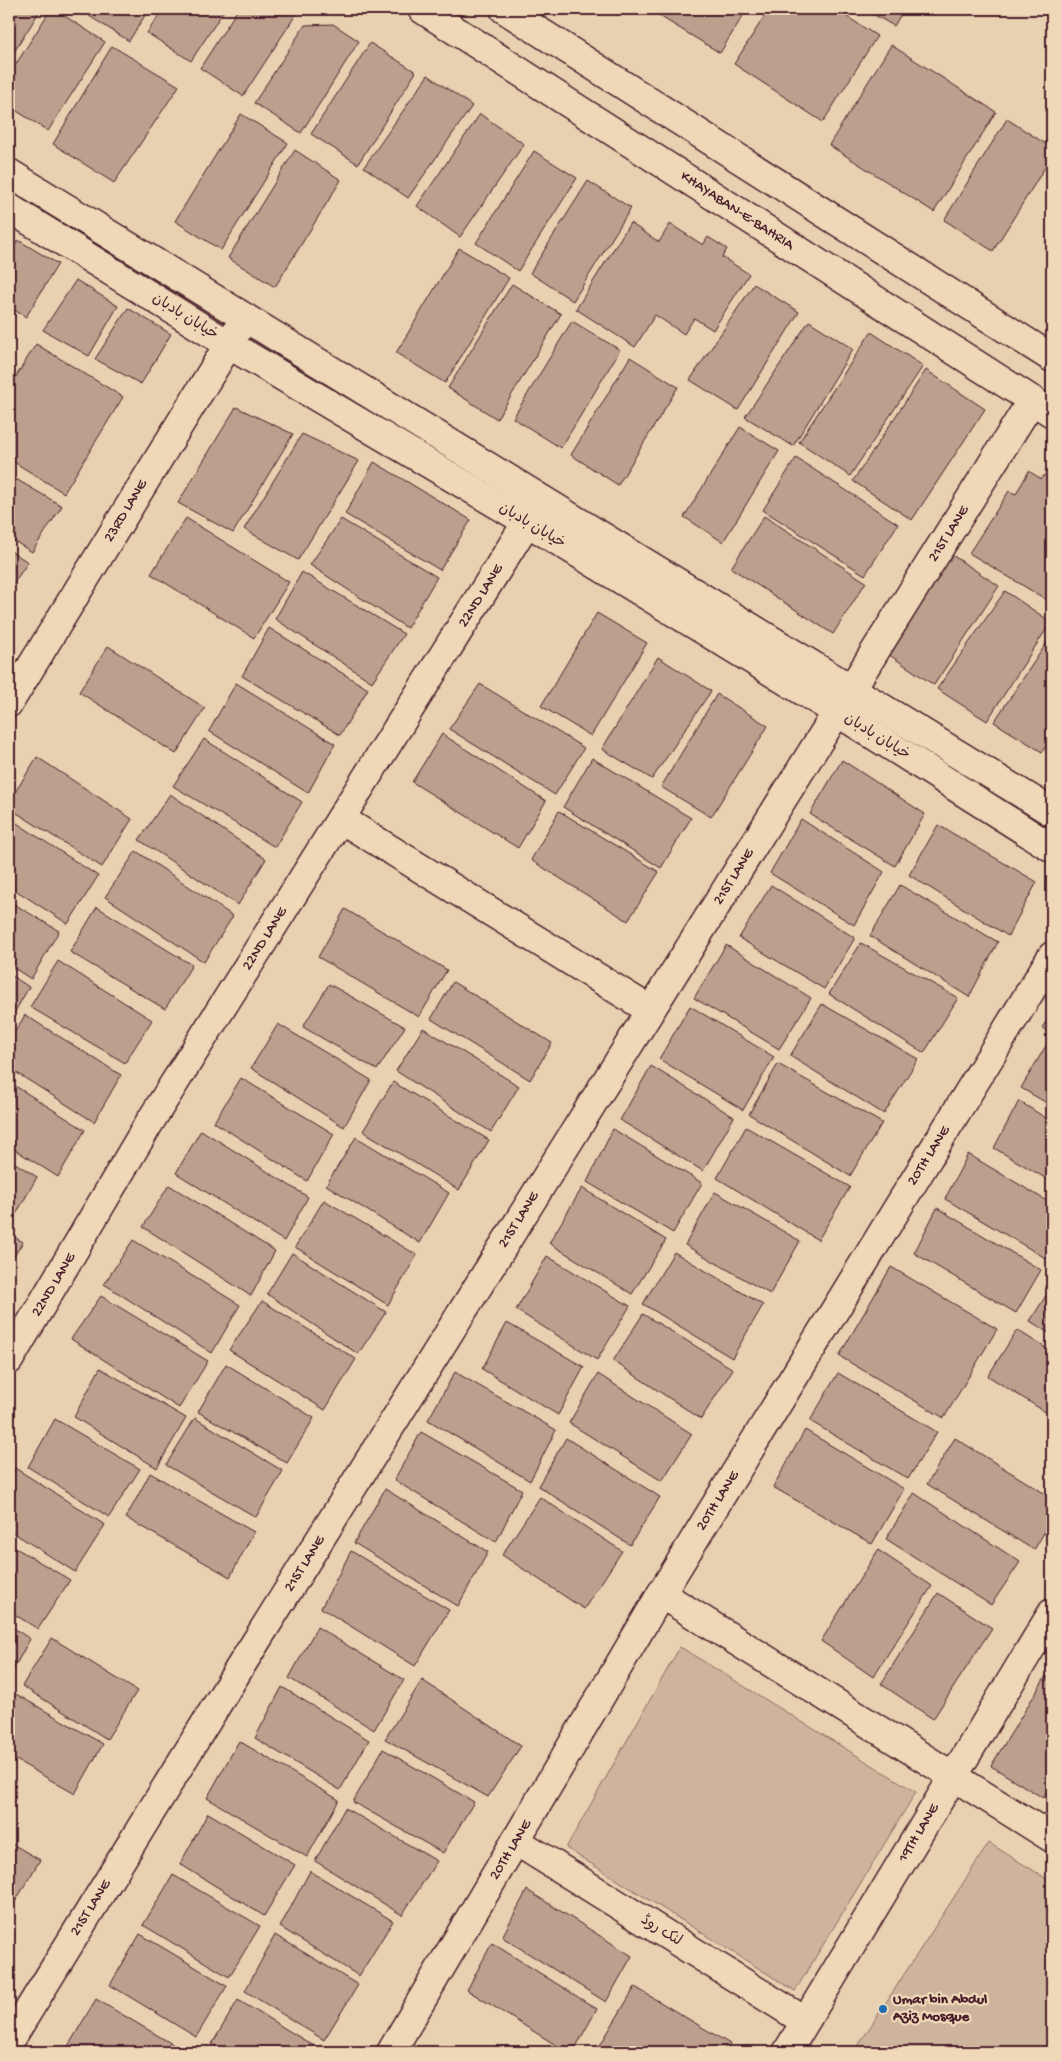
<svg xmlns="http://www.w3.org/2000/svg" width="1061" height="2061" font-family="'Gochi Hand','Playpen Sans Arabic',sans-serif">
<style>
.green{fill:#ceb49c;stroke:#8c6a64}
.building{fill:#bc9f8c;stroke:#4a1f2b}
.lines{fill:none;stroke-linecap:round;stroke-linejoin:round}
.minor-casing{stroke:#4a1f2b;stroke-width:31}
.major-casing{stroke:#4a1f2b;stroke-width:31}
.minor{stroke:#efd8b7;stroke-width:28}
.major{stroke:#efd8b7;stroke-width:28}
.poi-dot{fill:#1f6fb2;stroke:#efd8b7;stroke-width:2}
.labels{text-anchor:middle;dominant-baseline:central;stroke-width:4.5;stroke-linejoin:round;paint-order:stroke}
.street-label{font-size:15px;fill:#4a1f2b;stroke:#efd8b7}
.poi-label{font-size:15px;font-weight:bold;fill:#4a1f2b;stroke:#efd8b7;text-anchor:start}
</style>
<rect width="100%" height="100%" fill="#e8d1b1"/>
<filter id="ink" filterUnits="userSpaceOnUse"><feTurbulence type="fractalNoise" baseFrequency=".02" numOctaves="2"/><feDisplacementMap in="SourceGraphic" scale="10" xChannelSelector="R" yChannelSelector="G"/><feConvolveMatrix kernelMatrix="1 2 1 2 8 2 1 2 1" color-interpolation-filters="sRGB"/></filter>
<g filter="url(#ink)">
<g class="green">
<path d="M680 1647 916 1792 795 1991 566 1848Z"/>
<path d="M989 1843 1052 1882V2052H854Z"/>
</g>
<g class="building">
<path d="M9 9H41L9 60Z"/>
<path d="M51 9H54L105 42 48 131 9 106V75Z"/>
<path d="M94 9H149L129 41 89 16Z"/>
<path d="M163 9H225L191 61 147 33Z"/>
<path d="M238 9H291L297 13 243 96 200 68Z"/>
<path d="M648 9H747L720 53Z"/>
<path d="M769 9H835L877 36 823 122 734 64Z"/>
<path d="M864 9H904L894 26Z"/>
<path d="M333 24 359 41 301 133 254 103 305 25Z"/>
<path d="M370 43 416 72 358 164 311 134Z"/>
<path d="M891 45 996 112 934 212 829 145Z"/>
<path d="M112 46 179 86 114 183 53 144Z"/>
<path d="M428 75 472 106 408 198 364 167Z"/>
<path d="M241 114 288 143 221 250 175 221Z"/>
<path d="M480 114 524 144 460 237 417 206Z"/>
<path d="M1007 119 1052 148V156L993 251 944 220Z"/>
<path d="M295 150 341 180 275 287 228 258Z"/>
<path d="M534 151 577 178 518 271 476 243Z"/>
<path d="M588 181 631 208 573 301 530 273Z"/>
<path d="M630 223 659 242 670 224 703 245 708 237 727 249 722 257 749 274 713 330 694 318 684 334 655 315 635 347 576 309Z"/>
<path d="M18 240 58 264 26 317 9 307V255Z"/>
<path d="M459 248 509 278 445 383 396 353Z"/>
<path d="M76 280 118 306 89 356 43 330Z"/>
<path d="M512 284 561 314 497 419 448 388Z"/>
<path d="M754 284 799 312 738 410 690 380Z"/>
<path d="M128 308 171 334 141 384 95 359Z"/>
<path d="M572 321 620 350 561 448 513 418Z"/>
<path d="M809 321 853 349 793 446 745 417Z"/>
<path d="M871 332 923 366 850 476 799 442Z"/>
<path d="M36 344 123 397 64 493 9 459V388Z"/>
<path d="M630 357 678 387 618 485 571 455Z"/>
<path d="M926 370 985 409 912 520 853 481Z"/>
<path d="M236 407 293 434 233 533 178 503Z"/>
<path d="M740 427 779 451 723 542 684 517Z"/>
<path d="M302 434 359 461 298 560 244 529Z"/>
<path d="M796 458 898 524 865 575 763 510Z"/>
<path d="M374 462 471 520 440 570 345 514Z"/>
<path d="M1029 471 1041 479 1047 472 1052 475V603L969 553 1009 491 1016 494Z"/>
<path d="M9 475 62 506 32 552 9 538Z"/>
<path d="M764 516 866 582 833 634 731 568Z"/>
<path d="M186 518 289 582 254 638 151 574Z"/>
<path d="M341 519 437 577 407 628 310 565Z"/>
<path d="M9 550 28 562 9 590Z"/>
<path d="M952 555 999 586 934 685 885 652Z"/>
<path d="M302 572 404 634 372 682 275 619Z"/>
<path d="M1005 591 1051 622 987 721 937 689Z"/>
<path d="M597 613 647 643 591 736 541 706Z"/>
<path d="M269 628 368 689 340 735 242 676Z"/>
<path d="M1052 635V737L1042 752 994 722Z"/>
<path d="M108 646 205 708 176 754 79 692Z"/>
<path d="M658 657 711 691 652 779 602 749Z"/>
<path d="M236 683 335 744 308 793 209 731Z"/>
<path d="M480 684 584 748 555 795 449 729Z"/>
<path d="M717 694 768 726 711 817 661 787Z"/>
<path d="M442 734 546 801 518 848 412 782Z"/>
<path d="M204 739 302 802 275 847 173 786Z"/>
<path d="M37 757 132 819 102 867 9 808V802Z"/>
<path d="M592 758 691 818 661 868 563 807Z"/>
<path d="M842 760 925 814 895 866 810 814Z"/>
<path d="M170 794 266 859 238 905 139 840Z"/>
<path d="M559 811 659 872 628 921 531 860Z"/>
<path d="M9 818 98 876 68 924 9 886Z"/>
<path d="M801 819 884 872 854 925 770 873Z"/>
<path d="M938 825 1037 882 1008 936 909 875Z"/>
<path d="M136 851 233 916 204 962 105 897Z"/>
<path d="M771 885 855 938 824 989 739 938Z"/>
<path d="M900 885 998 942 969 997 870 936Z"/>
<path d="M9 901 59 931 31 979 9 965Z"/>
<path d="M97 907 192 965 165 1009 70 952Z"/>
<path d="M345 909 447 970 419 1017 318 957Z"/>
<path d="M861 943 958 998 924 1053 829 994Z"/>
<path d="M726 945 811 998 779 1049 694 998Z"/>
<path d="M58 961 152 1020 125 1063 30 1007Z"/>
<path d="M9 974 29 987 9 1022Z"/>
<path d="M453 982 552 1043 530 1080 431 1019Z"/>
<path d="M329 984 405 1027 377 1070 303 1027Z"/>
<path d="M822 1004 918 1059 884 1114 790 1056Z"/>
<path d="M690 1006 774 1057 743 1110 659 1059Z"/>
<path d="M1052 1012V1034L1042 1028Z"/>
<path d="M25 1015 121 1075 94 1122 9 1068V1042Z"/>
<path d="M278 1024 371 1080 344 1127 251 1068Z"/>
<path d="M423 1028 519 1086 491 1132 396 1071Z"/>
<path d="M1047 1044 1052 1047V1106L1021 1088Z"/>
<path d="M778 1064 882 1123 850 1176 749 1114Z"/>
<path d="M651 1066 734 1117 703 1171 620 1120Z"/>
<path d="M241 1078 334 1134 307 1181 214 1122Z"/>
<path d="M9 1082 85 1130 58 1177 9 1146Z"/>
<path d="M393 1082 489 1140 459 1190 363 1131Z"/>
<path d="M1019 1101 1052 1122V1182L994 1148Z"/>
<path d="M746 1127 850 1187 818 1240 717 1178Z"/>
<path d="M613 1129 702 1183 673 1233 587 1182Z"/>
<path d="M201 1130 308 1197 284 1241 176 1173Z"/>
<path d="M356 1137 449 1193 420 1243 326 1185Z"/>
<path d="M968 1154 1052 1204V1249L1047 1259 945 1199Z"/>
<path d="M9 1159 37 1177 10 1225 9 1224Z"/>
<path d="M169 1185 275 1251 251 1296 143 1227Z"/>
<path d="M582 1188 666 1240 632 1294 549 1243Z"/>
<path d="M715 1192 800 1241 770 1294 685 1245Z"/>
<path d="M324 1200 417 1255 388 1305 295 1247Z"/>
<path d="M937 1208 1041 1270 1016 1313 914 1253Z"/>
<path d="M9 1234 23 1242 9 1264Z"/>
<path d="M133 1240 240 1305 212 1353 104 1284Z"/>
<path d="M674 1252 763 1305 732 1358 643 1304Z"/>
<path d="M292 1253 386 1312 358 1354 267 1294Z"/>
<path d="M547 1256 630 1306 597 1360 516 1310Z"/>
<path d="M891 1267 997 1329 944 1418 839 1356Z"/>
<path d="M1052 1286V1335L1030 1321Z"/>
<path d="M101 1296 208 1361 179 1408 71 1339Z"/>
<path d="M262 1301 356 1359 325 1410 229 1350Z"/>
<path d="M643 1314 733 1369 701 1419 613 1361Z"/>
<path d="M507 1323 584 1367 558 1415 482 1369Z"/>
<path d="M1017 1330 1052 1352V1416L988 1376Z"/>
<path d="M226 1364 314 1418 287 1463 198 1412Z"/>
<path d="M100 1368 186 1418 157 1468 74 1417Z"/>
<path d="M455 1372 556 1430 530 1481 428 1420Z"/>
<path d="M838 1373 937 1432 908 1479 810 1421Z"/>
<path d="M598 1374 692 1434 662 1481 569 1423Z"/>
<path d="M195 1418 283 1471 256 1517 166 1465Z"/>
<path d="M55 1419 140 1469 109 1517 28 1467Z"/>
<path d="M805 1430 904 1489 872 1544 773 1487Z"/>
<path d="M421 1432 522 1490 496 1542 394 1480Z"/>
<path d="M566 1438 660 1497 630 1545 538 1486Z"/>
<path d="M955 1438 1052 1498V1519L1034 1550 927 1484Z"/>
<path d="M15 1468 105 1525 75 1572 9 1530V1479Z"/>
<path d="M150 1473 254 1532 230 1577 126 1518Z"/>
<path d="M385 1489 488 1552 458 1606 354 1543Z"/>
<path d="M914 1493 1020 1562 991 1605 886 1539Z"/>
<path d="M540 1497 622 1551 584 1609 502 1555Z"/>
<path d="M9 1544 70 1580 38 1629 9 1611Z"/>
<path d="M878 1550 932 1586 873 1677 821 1641Z"/>
<path d="M351 1551 449 1610 415 1666 321 1608Z"/>
<path d="M938 1593 992 1628 933 1719 881 1684Z"/>
<path d="M9 1625 30 1639 9 1677Z"/>
<path d="M317 1627 404 1680 374 1730 289 1678Z"/>
<path d="M52 1638 137 1691 107 1739 22 1686Z"/>
<path d="M1046 1676 1052 1680V1782L1043 1798 991 1766Z"/>
<path d="M422 1680 521 1746 488 1797 385 1739Z"/>
<path d="M282 1687 369 1740 340 1790 255 1738Z"/>
<path d="M14 1693 103 1744 75 1794 9 1756V1703Z"/>
<path d="M239 1741 339 1800 307 1857 207 1798Z"/>
<path d="M383 1749 474 1802 443 1853 353 1802Z"/>
<path d="M345 1808 437 1861 402 1915 315 1861Z"/>
<path d="M208 1813 295 1865 264 1916 180 1864Z"/>
<path d="M9 1842 40 1860 9 1912Z"/>
<path d="M310 1871 393 1921 359 1976 280 1927Z"/>
<path d="M173 1875 260 1926 229 1977 143 1925Z"/>
<path d="M527 1890 632 1956 606 2002 502 1937Z"/>
<path d="M140 1934 227 1986 196 2037 110 1985Z"/>
<path d="M275 1935 358 1985 324 2040 245 1991Z"/>
<path d="M492 1943 597 2009 573 2052H567L467 1990Z"/>
<path d="M635 1987 730 2044 725 2052H596Z"/>
<path d="M96 1999 184 2051V2052H74L67 2048Z"/>
<path d="M238 2000 324 2052H225L212 2044Z"/>
</g>
<g class="lines">
<g class="minor-casing">
<g id="minor">
<path d="M9 173C355 388 706 597 1052 812"/>
<path d="M9 208 228 344 527 522 837 712 1052 848"/>
<path d="M9 703 238 329"/>
<path d="M341 819 650 1010"/>
<path d="M9 1360 148 1125 527 522"/>
<path d="M661 1594 1052 1838"/>
<path d="M516 1841 805 2021"/>
<path d="M9 2042 242 1664 1032 400"/>
<path d="M391 2052 661 1594 1052 956"/>
<path d="M787 2052 1052 1613"/>
</g>
</g>
<g class="major-casing">
<g id="major">
<path d="M422 9 1052 413"/>
<path d="M504 9 1052 358"/>
</g>
</g>
<use href="#minor" class="minor"/>
<use href="#major" class="major"/>
</g>
</g>
<circle class="poi-dot" cx="883" cy="2009" r="5"/>
<g class="labels">
<g class="street-label">
<text transform="translate(737 211) rotate(33)">KHAYABAN-E-BAHRIA</text>
<text transform="translate(185 317) rotate(32)">خیابان بادبان</text>
<text transform="translate(126 511) rotate(-59)">23RD LANE</text>
<text transform="translate(532 526) rotate(31)">خیابان بادبان</text>
<text transform="translate(949 534) rotate(-58)">21ST LANE</text>
<text transform="translate(481 596) rotate(-58)">22ND LANE</text>
<text transform="translate(877 737) rotate(32)">خیابان بادبان</text>
<text transform="translate(734 877) rotate(-58)">21ST LANE</text>
<text transform="translate(265 939) rotate(-58)">22ND LANE</text>
<text transform="translate(929 1156) rotate(-58)">20TH LANE</text>
<text transform="translate(519 1220) rotate(-58)">21ST LANE</text>
<text transform="translate(54 1285) rotate(-59)">22ND LANE</text>
<text transform="translate(718 1501) rotate(-58)">20TH LANE</text>
<text transform="translate(305 1564) rotate(-58)">21ST LANE</text>
<text transform="translate(919 1833) rotate(-59)">19TH LANE</text>
<text transform="translate(511 1850) rotate(-59)">20TH LANE</text>
<text transform="translate(91 1908) rotate(-58)">21ST LANE</text>
<text transform="translate(661 1931) rotate(32)">لنک روڈ</text>
</g>
<g class="poi-label">
<text x="893" y="2000">Umar bin Abdul<tspan x="893" dy="17">Aziz Mosque</tspan></text>
</g>
</g>
<rect width="1061" height="2061" fill="none" stroke="#efd8b7" stroke-width="30"/>
<rect x="15" y="15" width="1031" height="2031" fill="none" stroke="#4a1f2b" stroke-width="2" filter="url(#ink)"/>
</svg>
